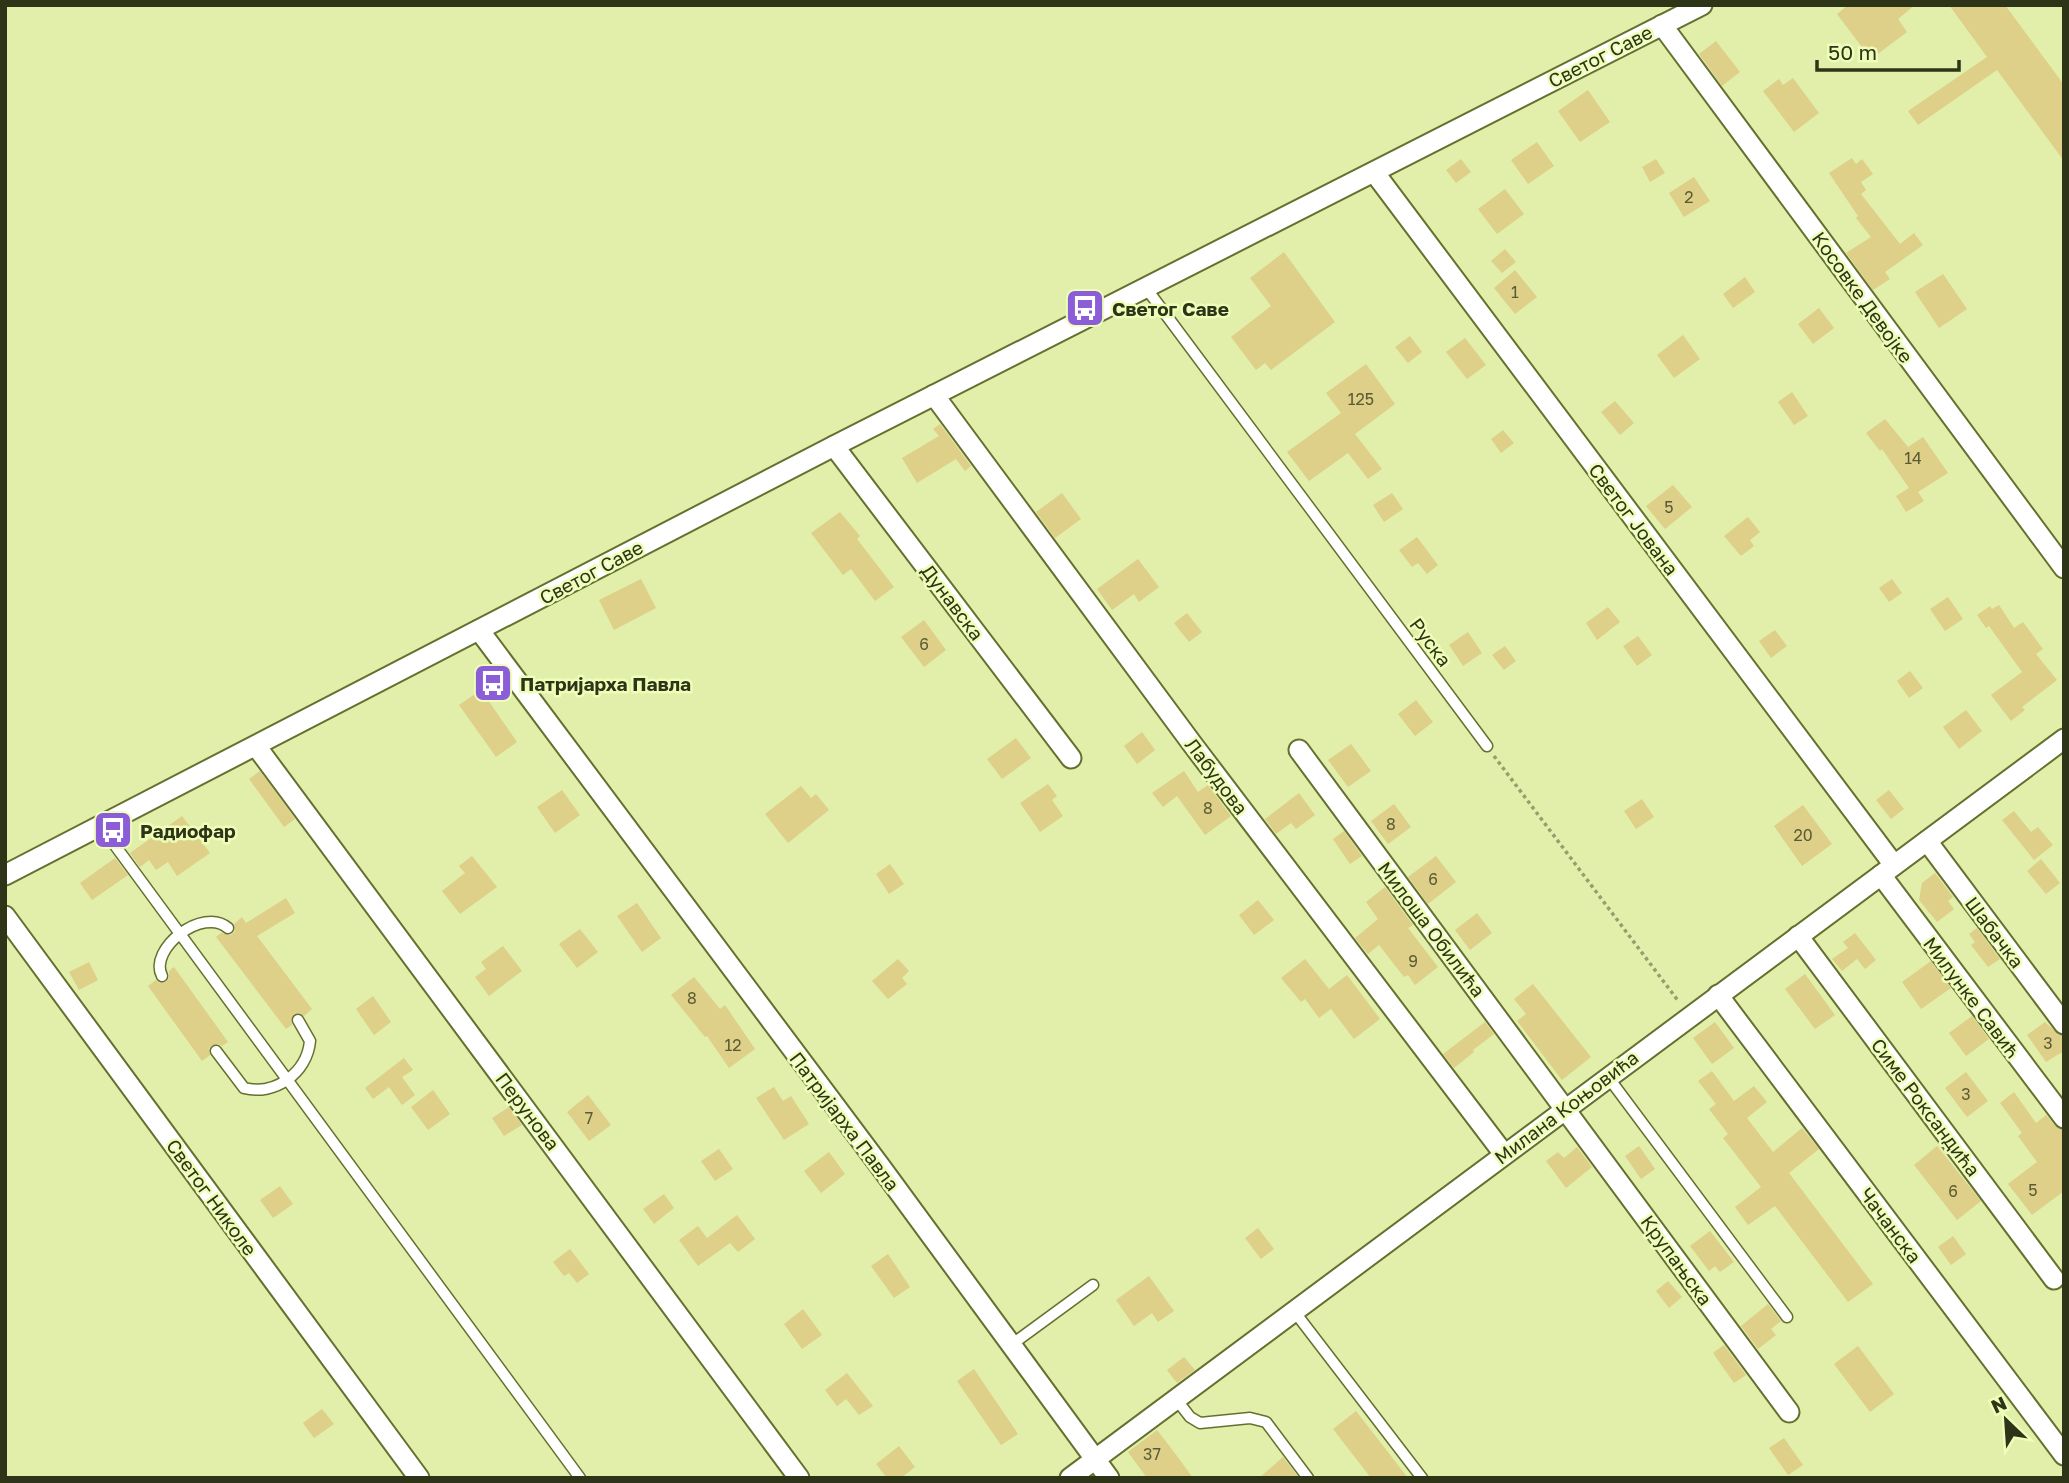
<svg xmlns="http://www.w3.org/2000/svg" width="2069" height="1483" font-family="'Golos Text',sans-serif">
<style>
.building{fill:#decf89}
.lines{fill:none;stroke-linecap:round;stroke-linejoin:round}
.service-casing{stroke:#65702f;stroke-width:13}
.minor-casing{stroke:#65702f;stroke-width:23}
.path{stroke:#949f6b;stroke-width:3.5;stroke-dasharray:3.5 3.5;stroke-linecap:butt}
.service{stroke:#fff;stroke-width:10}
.minor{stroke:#fff;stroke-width:19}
.labels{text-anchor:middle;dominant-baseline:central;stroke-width:5;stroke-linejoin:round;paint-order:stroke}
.number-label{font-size:16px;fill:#5a5b34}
.street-label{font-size:19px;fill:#2e3418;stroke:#eefdb7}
.poi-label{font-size:19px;font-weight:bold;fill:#2e3418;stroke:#eefdb7;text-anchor:start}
</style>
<rect width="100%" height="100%" fill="#e1efaa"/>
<g class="building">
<path d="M1848 5H1915L1898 19 1907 32 1871 59 1837 14Z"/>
<path d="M1949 5H2005L2064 85V161L1997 70 1918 125 1908 111 1987 57Z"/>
<path d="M1716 41 1740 72 1722 86 1699 54Z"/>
<path d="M1793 78 1819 113 1794 132 1763 91 1779 79 1783 85Z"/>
<path d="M1588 90 1610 122 1580 142 1558 111Z"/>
<path d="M1537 142 1554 166 1528 184 1511 160Z"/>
<path d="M1852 158 1856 164 1862 159 1873 174 1861 182 1866 190 1861 194 1900 244 1914 233 1923 245 1885 272 1890 279 1873 290 1846 253 1871 237 1856 218 1858 216 1829 173Z"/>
<path d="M1461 159 1471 172 1456 183 1446 170Z"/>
<path d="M1656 159 1665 173 1650 182 1642 167Z"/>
<path d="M1694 177 1710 201 1684 217 1669 193Z"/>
<path d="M1505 189 1524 214 1497 234 1478 209Z"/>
<path d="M1505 249 1516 262 1502 273 1491 261Z"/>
<path d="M1284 252 1335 322 1271 370 1265 363 1256 370 1231 337 1271 306 1250 278Z"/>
<path d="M1515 270 1537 297 1515 314 1494 288Z"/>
<path d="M1943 274 1967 309 1939 328 1915 292Z"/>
<path d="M1745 277 1755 292 1733 308 1723 294Z"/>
<path d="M1819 308 1834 328 1813 344 1798 324Z"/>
<path d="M1683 335 1700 359 1674 378 1657 355Z"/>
<path d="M1410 336 1422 352 1408 363 1395 347Z"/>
<path d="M1465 338 1486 365 1467 379 1446 352Z"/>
<path d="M1366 364 1395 404 1355 434 1382 469 1368 479 1348 453 1309 481 1287 452 1341 413 1326 393Z"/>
<path d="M1792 392 1808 416 1794 425 1778 402Z"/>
<path d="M1615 401 1634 423 1620 435 1601 412Z"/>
<path d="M1885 419 1908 447 1923 437 1948 473 1918 492 1924 501 1906 512 1896 496 1909 488 1882 449 1880 451 1866 433Z"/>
<path d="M940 424 971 466 965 471 956 459 917 483 902 458 939 436 933 429Z"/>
<path d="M1503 430 1514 443 1501 453 1491 439Z"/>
<path d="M1673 485 1692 507 1665 529 1646 506Z"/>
<path d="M1062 493 1081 519 1055 538 1036 512Z"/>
<path d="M1392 493 1403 509 1384 522 1373 505Z"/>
<path d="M840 512 860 536 857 539 894 587 875 601 851 569 843 575 811 533Z"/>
<path d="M1748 517 1760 532 1750 540 1754 546 1741 556 1724 536Z"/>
<path d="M1417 537 1438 565 1427 574 1418 563 1412 567 1399 550Z"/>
<path d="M1138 559 1159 587 1139 602 1134 594 1112 610 1097 589Z"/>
<path d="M641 579 656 608 614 630 599 600Z"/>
<path d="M1892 579 1902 593 1889 602 1879 588Z"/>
<path d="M1948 597 1963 619 1945 631 1930 609Z"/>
<path d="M1999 605 2014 628 2023 622 2043 649 2036 654 2057 680 2022 707 2025 710 2011 721 1991 695 2022 672 1989 626 1986 628 1977 615 1990 606 1992 609Z"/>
<path d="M1608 607 1620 622 1597 640 1586 623Z"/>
<path d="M1187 613 1202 632 1189 642 1174 623Z"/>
<path d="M924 620 946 650 924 667 901 637Z"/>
<path d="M1775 630 1787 646 1771 658 1759 641Z"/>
<path d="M1468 632 1482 653 1463 666 1449 645Z"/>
<path d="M1638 636 1652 655 1637 666 1623 646Z"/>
<path d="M1505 646 1516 661 1504 670 1492 655Z"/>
<path d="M1910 671 1923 688 1909 698 1897 681Z"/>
<path d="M481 690 517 742 496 757 459 705Z"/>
<path d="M1416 700 1433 722 1415 736 1398 714Z"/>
<path d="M1966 710 1982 731 1959 749 1943 727Z"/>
<path d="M1142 732 1155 750 1137 764 1124 746Z"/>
<path d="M1016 738 1031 758 1002 779 987 759Z"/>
<path d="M1351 744 1371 771 1348 787 1328 760Z"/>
<path d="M260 771 295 819 284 827 249 779Z"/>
<path d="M1184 771 1198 792 1208 785 1231 816 1205 835 1177 796 1163 807 1152 793Z"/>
<path d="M1048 784 1057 796 1052 800 1063 816 1040 832 1020 803Z"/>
<path d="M801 786 811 798 816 794 829 810 788 843 765 814Z"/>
<path d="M562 790 580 815 555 833 537 807Z"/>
<path d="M1889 790 1904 809 1891 819 1876 800Z"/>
<path d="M1299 793 1315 815 1296 829 1291 823 1276 834 1265 819Z"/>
<path d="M1642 799 1654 817 1636 829 1624 811Z"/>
<path d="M1394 804 1411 827 1388 844 1371 821Z"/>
<path d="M1803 805 1832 844 1802 866 1774 826Z"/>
<path d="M2014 811 2031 832 2038 827 2053 845 2034 860 2002 820Z"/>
<path d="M182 816 210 853 177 876 168 862 156 870 149 860 140 867 130 853Z"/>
<path d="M1344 831 1362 856 1350 864 1333 839Z"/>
<path d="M472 856 497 887 460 914 442 891 465 873 459 866Z"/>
<path d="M1436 856 1456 882 1428 904 1408 877Z"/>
<path d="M115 858 128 875 92 900 80 883Z"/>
<path d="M2041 859 2060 883 2046 894 2027 871Z"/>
<path d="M890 864 904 884 889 894 876 874Z"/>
<path d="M1935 873 1953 897 1948 901 1954 909 1937 922 1919 900 1922 883Z"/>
<path d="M1385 887 1413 925 1408 928 1438 967 1415 985 1408 975 1404 977 1379 945 1368 954 1355 938 1378 919 1366 902Z"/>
<path d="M286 898 295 913 257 936 312 1009 304 1016 299 1013 294 1014 291 1019 292 1025 286 1029 216 937 221 933 231 935 235 931 234 924 242 917 246 923Z"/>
<path d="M1258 900 1274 920 1254 935 1239 915Z"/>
<path d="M637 903 661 938 642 952 617 916Z"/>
<path d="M1477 913 1492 933 1470 950 1455 930Z"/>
<path d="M1977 928 2000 959 1988 967 1971 945 1975 942 1969 934Z"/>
<path d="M580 929 598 952 577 968 559 944Z"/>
<path d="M1855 933 1876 960 1865 969 1857 959 1842 971 1832 959 1848 948 1843 942Z"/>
<path d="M503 946 522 971 489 996 475 977 486 969 481 962Z"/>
<path d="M898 959 909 971 902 978 907 984 888 999 872 981Z"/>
<path d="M1305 959 1329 989 1347 975 1380 1019 1354 1039 1331 1009 1319 1018 1305 999 1301 1002 1281 978Z"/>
<path d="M1931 961 1951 988 1921 1009 1902 982Z"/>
<path d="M89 962 98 980 79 990 69 972Z"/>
<path d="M174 967 228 1042 222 1046 218 1044 212 1045 209 1049 210 1055 202 1061 148 986 156 980 160 983 166 982 169 978V971Z"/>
<path d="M1805 974 1835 1015 1815 1029 1785 989Z"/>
<path d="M694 977 720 1009 725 1005 755 1049 729 1068 707 1036 705 1037 671 995Z"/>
<path d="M1533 984 1591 1057 1562 1080 1517 1021 1526 1014 1514 999Z"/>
<path d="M373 996 391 1022 374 1035 356 1009Z"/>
<path d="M1972 1016 1989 1039 1966 1056 1949 1033Z"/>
<path d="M1485 1022 1494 1034 1473 1050 1474 1052 1454 1068 1443 1054Z"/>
<path d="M1715 1022 1734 1048 1712 1064 1693 1038Z"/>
<path d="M2045 1022 2059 1035 2064 1036V1051L2046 1062 2027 1035Z"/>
<path d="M404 1058 413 1070 402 1077 415 1095 402 1105 389 1087 373 1099 365 1088Z"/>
<path d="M1712 1071 1734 1101 1754 1086 1767 1102 1747 1118 1773 1152 1802 1128 1819 1149 1789 1173 1873 1284 1848 1302 1775 1206 1748 1225 1735 1207 1761 1187 1723 1138 1728 1134 1709 1109 1716 1104 1698 1081Z"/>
<path d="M1966 1072 1988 1101 1967 1117 1945 1088Z"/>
<path d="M774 1087 783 1101 791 1096 809 1124 784 1140 756 1098Z"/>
<path d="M433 1090 450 1114 428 1130 411 1107Z"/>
<path d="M2014 1092 2036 1123 2046 1115 2055 1126 2064 1130V1191L2032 1215 2008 1184 2037 1162 2018 1136 2022 1133 2000 1103Z"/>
<path d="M588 1095 611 1125 589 1141 567 1112Z"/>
<path d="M509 1107 522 1125 504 1136 492 1118Z"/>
<path d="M1639 1146 1655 1169 1641 1179 1625 1156Z"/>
<path d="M1937 1146 1981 1201 1957 1220 1914 1165Z"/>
<path d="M1577 1147 1592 1167 1566 1188 1546 1161 1558 1152 1564 1158Z"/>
<path d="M719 1149 733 1169 715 1181 701 1161Z"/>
<path d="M829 1152 845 1174 821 1193 804 1171Z"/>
<path d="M280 1186 293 1204 273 1218 260 1200Z"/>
<path d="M664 1194 674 1208 654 1224 643 1209Z"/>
<path d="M737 1215 755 1239 738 1252 730 1243 698 1266 679 1240 698 1226 707 1238Z"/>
<path d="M1258 1228 1274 1249 1261 1259 1245 1238Z"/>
<path d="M1710 1231 1734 1262 1720 1272 1715 1266 1709 1271 1690 1246Z"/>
<path d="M1953 1236 1966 1254 1951 1265 1938 1247Z"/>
<path d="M570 1249 589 1274 577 1283 569 1273 564 1276 553 1262Z"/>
<path d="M888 1254 910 1287 894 1298 871 1266Z"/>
<path d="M1149 1276 1174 1311 1158 1322 1152 1313 1134 1326 1116 1300Z"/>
<path d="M1668 1281 1682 1297 1669 1308 1656 1291Z"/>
<path d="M1768 1304 1781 1321 1771 1329 1776 1335 1758 1349 1741 1326Z"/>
<path d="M803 1309 822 1335 802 1349 784 1324Z"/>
<path d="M1724 1345 1746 1375 1734 1383 1713 1353Z"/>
<path d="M1858 1346 1894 1394 1870 1412 1834 1364Z"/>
<path d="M1184 1357 1195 1370 1177 1383 1167 1370Z"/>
<path d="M974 1369 1018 1434 1001 1445 957 1381Z"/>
<path d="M847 1373 873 1406 859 1415 846 1399 837 1406 825 1390Z"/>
<path d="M322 1409 334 1424 314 1438 303 1423Z"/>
<path d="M1356 1411 1408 1478H1371L1333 1429Z"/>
<path d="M1157 1430 1177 1456 1193 1478H1147L1128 1452Z"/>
<path d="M1784 1438 1803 1465 1788 1475 1769 1448Z"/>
<path d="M899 1446 915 1467 901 1478H887L876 1464Z"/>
<path d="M1283 1457 1299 1478H1259Z"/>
</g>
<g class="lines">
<g class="service-casing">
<g id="service">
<path d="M1146 288 1487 746"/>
<path d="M100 825 580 1478"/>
<path d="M162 976C148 949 203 906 228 928"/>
<path d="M216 1051 244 1088C275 1096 307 1073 310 1041L298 1020"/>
<path d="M1608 1077 1787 1317"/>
<path d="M1294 1311 1422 1478"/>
<path d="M1011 1345 1093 1285"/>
<path d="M1176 1399 1190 1417 1200 1423 1250 1418 1266 1422 1308 1478"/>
</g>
</g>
<g class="minor-casing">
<g id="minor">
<path d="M1662 25 2064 568"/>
<path d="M1374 172 1894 865"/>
<path d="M934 395 1193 745 1504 1154"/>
<path d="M834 446 1071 758"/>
<path d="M479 630 880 1166 1109 1478"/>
<path d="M256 746 799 1478"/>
<path d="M1299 750 1789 1412"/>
<path d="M1927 841 2064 1024"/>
<path d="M5 875 834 446 1702 5"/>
<path d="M1881 875 2064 1118"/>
<path d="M5 916 419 1478"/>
<path d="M1798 936 2054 1279"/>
<path d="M1718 995 2064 1455"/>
<path d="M1070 1478 2064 739"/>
</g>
</g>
<path class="path" d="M1494 756 1679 1002"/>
<use href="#service" class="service"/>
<use href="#minor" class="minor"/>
</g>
<defs>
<g id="bus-square" transform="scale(2.0125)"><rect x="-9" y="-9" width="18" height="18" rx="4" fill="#8b5dd7" stroke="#eefdb7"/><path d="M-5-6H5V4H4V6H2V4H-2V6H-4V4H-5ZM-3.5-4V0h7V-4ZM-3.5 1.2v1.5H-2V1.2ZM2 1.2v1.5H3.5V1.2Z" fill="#fff"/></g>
</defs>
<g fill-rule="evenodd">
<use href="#bus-square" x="1085" y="308"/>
<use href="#bus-square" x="493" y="683"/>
<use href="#bus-square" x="113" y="830"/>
</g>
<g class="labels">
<g class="number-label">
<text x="1689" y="197">2</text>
<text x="1515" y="292">1</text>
<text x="1361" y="399">125</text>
<text x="1913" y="458">14</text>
<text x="1669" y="507">5</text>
<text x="924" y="644">6</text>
<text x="1208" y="808">8</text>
<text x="1391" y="824">8</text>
<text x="1803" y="835">20</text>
<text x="1433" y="879">6</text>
<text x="1413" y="961">9</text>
<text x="692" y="998">8</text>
<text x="2048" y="1043">3</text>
<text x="733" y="1045">12</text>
<text x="1966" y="1094">3</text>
<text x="589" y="1118">7</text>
<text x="2033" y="1190">5</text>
<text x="1953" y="1191">6</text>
<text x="1152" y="1454">37</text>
</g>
<g class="street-label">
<text transform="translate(1600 56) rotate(-27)">Светог Саве</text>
<text transform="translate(1863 297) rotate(54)">Косовке Девојке</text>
<text transform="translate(1634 519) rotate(53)">Светог Јована</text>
<text transform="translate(591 572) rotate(-28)">Светог Саве</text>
<text transform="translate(953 602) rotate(53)">Дунавска</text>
<text transform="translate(1431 642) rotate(53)">Руска</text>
<text transform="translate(1217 776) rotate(53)">Лабудова</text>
<text transform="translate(1432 929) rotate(53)">Милоша Обилића</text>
<text transform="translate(1995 932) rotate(53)">Шабачка</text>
<text transform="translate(1972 997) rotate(53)">Милунке Савић</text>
<text transform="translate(1566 1107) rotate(-37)">Милана Коњовића</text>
<text transform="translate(1926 1107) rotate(53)">Симе Роксандића</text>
<text transform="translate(528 1111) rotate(53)">Перунова</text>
<text transform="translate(845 1121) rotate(53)">Патријарха Павла</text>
<text transform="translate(212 1197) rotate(54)">Светог Николе</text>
<text transform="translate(1891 1225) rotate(53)">Чачанска</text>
<text transform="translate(1677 1260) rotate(54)">Крупањска</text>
</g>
<g class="poi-label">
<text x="1112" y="308">Светог Саве</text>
<text x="520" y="683">Патријарха Павла</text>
<text x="140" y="830">Радиофар</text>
</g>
</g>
<rect width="2069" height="1483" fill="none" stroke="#2e3418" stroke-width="14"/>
<g transform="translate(2006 1420) rotate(335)" stroke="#eefdb7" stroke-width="5" paint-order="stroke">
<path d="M0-5L12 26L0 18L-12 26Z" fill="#2e3418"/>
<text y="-10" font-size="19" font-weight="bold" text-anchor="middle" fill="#2e3418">N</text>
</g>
<path d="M1817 60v10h142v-10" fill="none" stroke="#2e3418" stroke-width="3.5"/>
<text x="1828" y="60" font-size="21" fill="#2e3418" stroke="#eefdb7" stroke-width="5" paint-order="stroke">50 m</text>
</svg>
